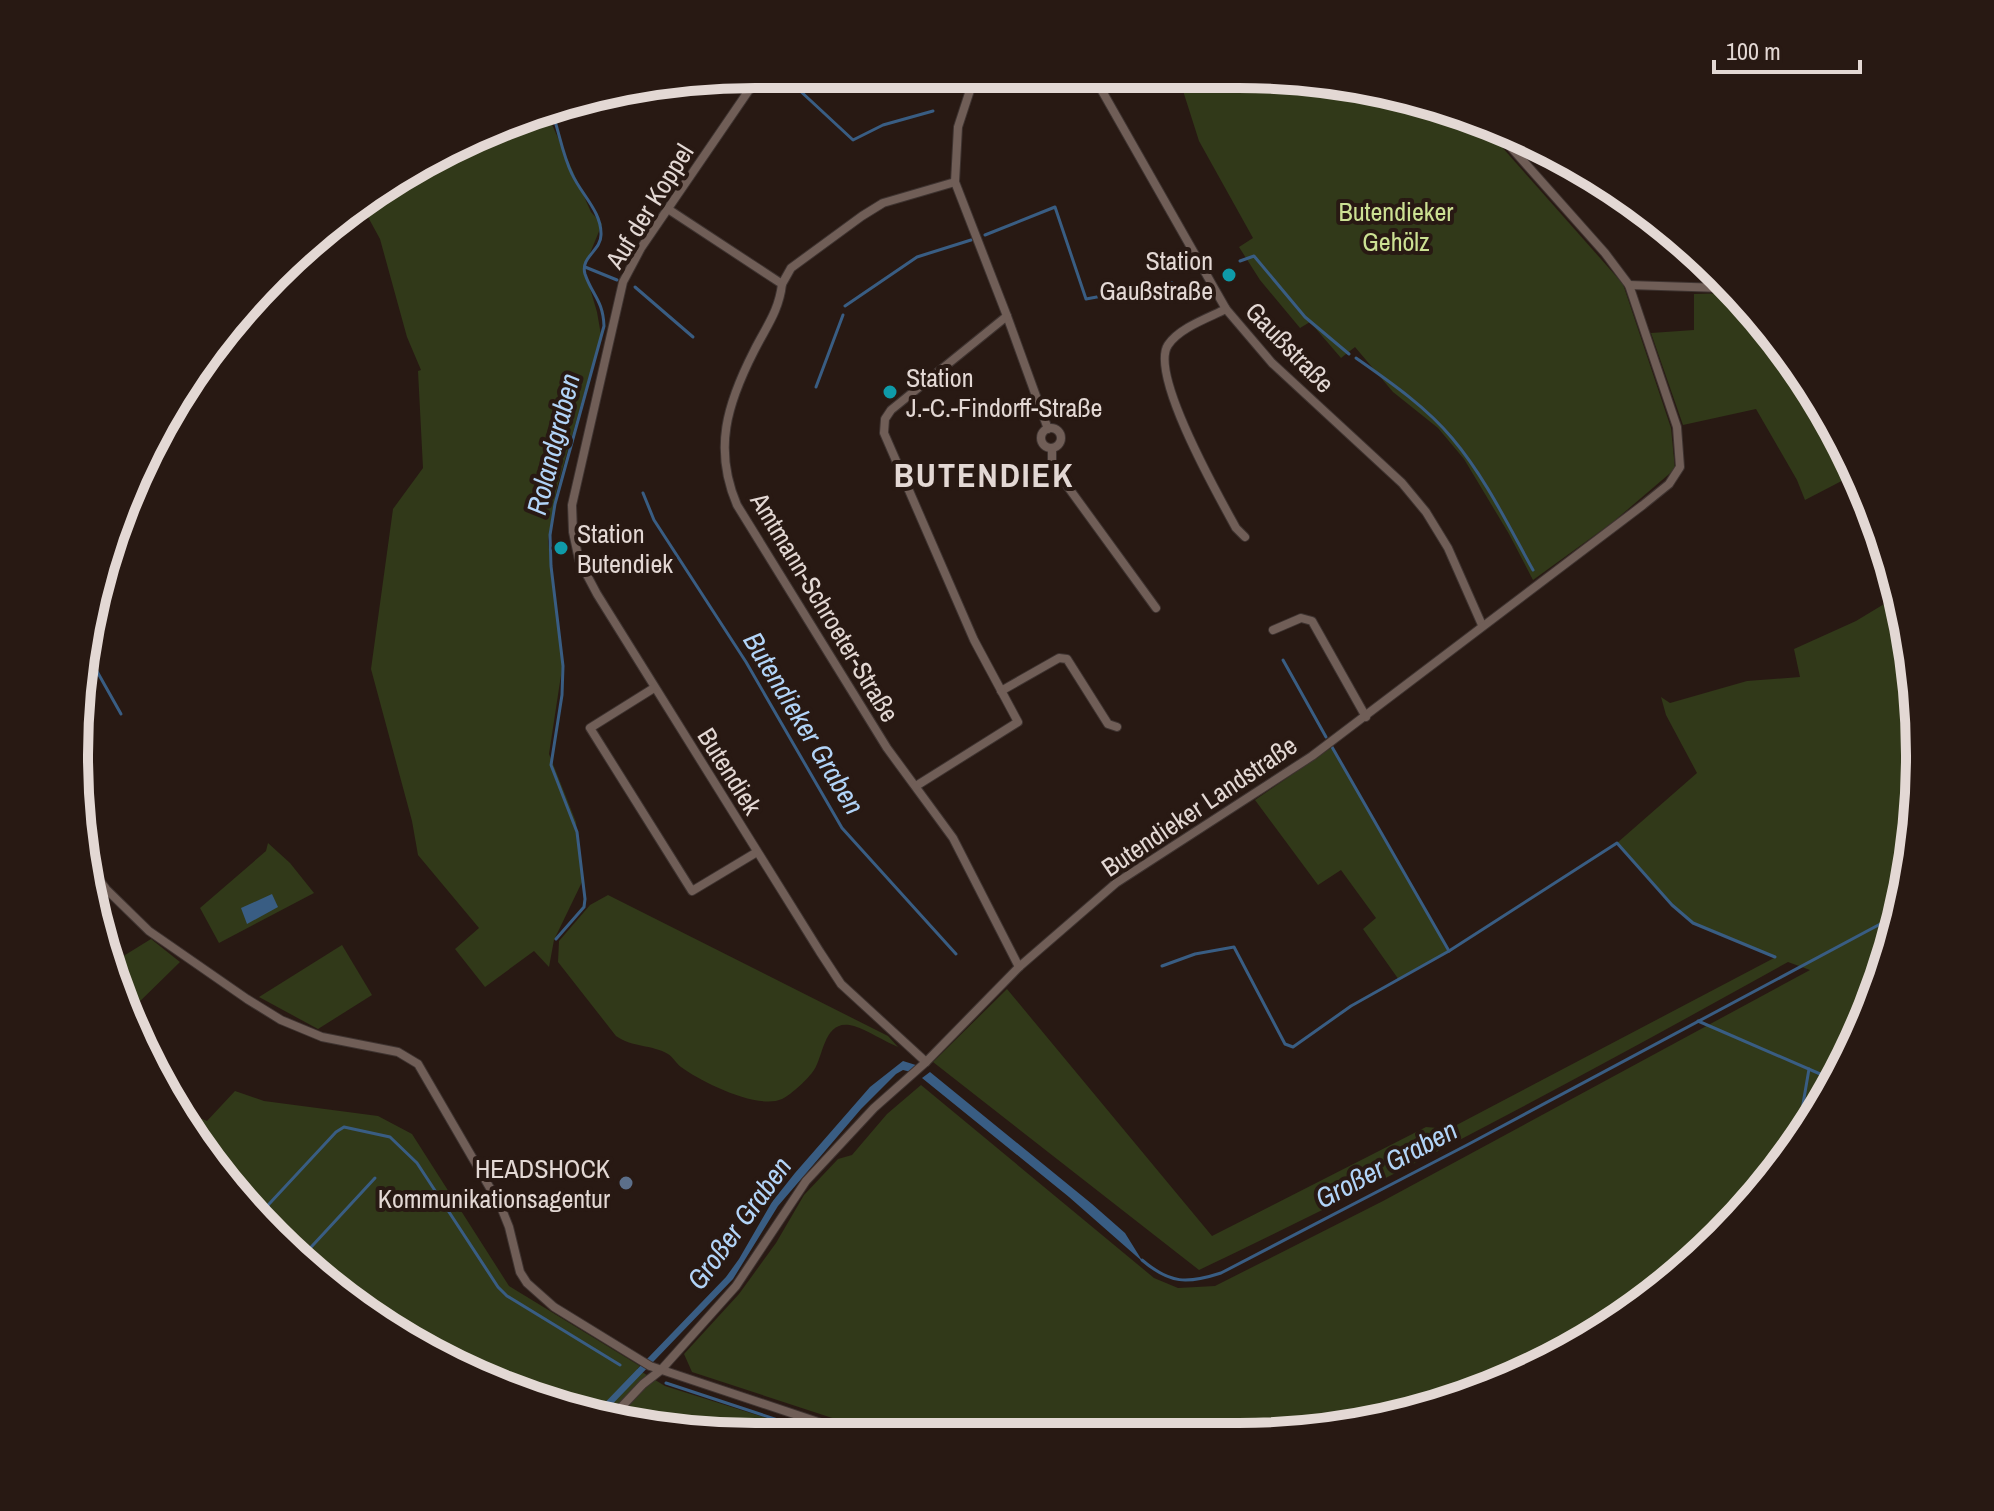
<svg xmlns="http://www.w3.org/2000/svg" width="1994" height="1511" font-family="'Archivo Narrow',sans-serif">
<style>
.green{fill:#313919}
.water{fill:#395d83}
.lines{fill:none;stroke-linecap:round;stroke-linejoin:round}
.stream{stroke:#395d83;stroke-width:3}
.minor-casing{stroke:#3e3330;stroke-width:10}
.minor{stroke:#705e57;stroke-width:8}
.culture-dot{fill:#0f9aa8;stroke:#281913;stroke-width:3}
.service-dot{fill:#5c6f8a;stroke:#281913;stroke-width:3}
.labels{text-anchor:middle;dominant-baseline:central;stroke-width:8;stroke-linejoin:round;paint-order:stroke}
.street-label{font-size:26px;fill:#e3d8d4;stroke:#281913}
.park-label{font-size:26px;fill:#cce193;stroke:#281913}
.poi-label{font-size:26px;fill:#e3d8d4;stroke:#281913;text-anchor:end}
.water-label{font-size:28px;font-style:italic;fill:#b2d4f8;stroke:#281913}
.district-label{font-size:34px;font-weight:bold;letter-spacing:2px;fill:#e3d8d4;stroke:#281913}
.rim{fill:none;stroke:#e3d8d4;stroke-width:10}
</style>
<rect width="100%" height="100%" fill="#281913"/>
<g class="green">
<path d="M1178 75H1283L1415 97 1479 121 1623 284 1671 428 1675 469 1613 522 1533 580 1509 534 1464 459 1438 428 1393 392 1355 347 1341 358 1310 322 1300 328 1260 280 1239 247 1253 238 1199 141Z"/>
<path d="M546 111 591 212 602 224 584 268 597 312 601 335 557 488 548 541 563 662 549 754 576 822 582 882 554 940 549 967 534 951 485 987 455 949 479 928 418 855 412 821 371 669 393 509 423 468 418 371 421 370 407 337 380 239 362 206 414 166Z"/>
<path d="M1726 293 1805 377 1857 473 1805 500 1797 480 1756 409 1683 425 1651 333 1694 330V294Z"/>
<path d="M1899 595 1907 622 1920 755 1907 888 1868 1016 1805 1134 1721 1237 1617 1322 1499 1385 1327 1431H872L692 1372 684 1354 739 1294 776 1243 804 1195 838 1159 852 1155 887 1114 921 1085 1154 1278 1178 1288 1215 1286 1383 1201 1810 970 1788 962C1594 1070 1399 1175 1199 1270L933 1062 1007 989 1212 1236 1426 1127 1449 1129 1774 958 1693 923 1672 905 1617 843 1697 773 1666 715 1661 697 1670 703 1747 681 1800 677 1794 649 1856 621Z"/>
<path d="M1332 747 1449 951 1399 980 1363 929 1376 918 1341 870 1318 885 1255 800Z"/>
<path d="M268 843 290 863 314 893 219 943 200 908 266 851Z"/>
<path d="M608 895 888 1036 898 1047C884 1041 869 1031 854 1026 824 1017 824 1055 814 1070 808 1079 792 1094 782 1099 758 1110 701 1082 681 1067 676 1063 673 1057 668 1054 651 1044 633 1048 616 1036L558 962 559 941 590 905Z"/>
<path d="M102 935 117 960 151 939 180 962 133 1008 151 1029V1057L110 975Z"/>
<path d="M342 945 372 995 318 1029 259 997Z"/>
<path d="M159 1073 197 1117 207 1121 235 1091 264 1101 378 1116 412 1134 509 1286 640 1366 637 1369 665 1386 808 1431H667L536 1401 414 1345 274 1238 189 1134Z"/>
</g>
<g class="water">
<path d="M272 894 278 907 247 924 241 908Z"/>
<path d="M903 1061 919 1066 911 1072 903 1070 896 1074 861 1109 778 1206 733 1279 601 1416 594 1414 726 1277 739 1259 772 1202 795 1173 870 1087Z"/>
<path d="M930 1072 1092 1204 1125 1233 1143 1262 1069 1197 922 1078Z"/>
</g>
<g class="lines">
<g class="stream">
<path d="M782 74 853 140 883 125 933 111"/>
<path d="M551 109C559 130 562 154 572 174 581 194 602 212 601 235 601 251 580 257 585 274 592 295 603 300 604 326L555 504 550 535 551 566 563 666 562 695 551 765 577 832 585 899 584 907 556 939"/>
<path d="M985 235 1055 207 1086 299 1172 283"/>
<path d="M1240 261 1254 256 1305 317 1349 354"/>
<path d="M585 267 617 280"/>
<path d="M635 287 693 337"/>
<path d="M845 306 917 257 971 240"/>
<path d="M1356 358C1390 382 1425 406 1452 438 1485 477 1508 525 1533 570"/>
<path d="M816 387 843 315"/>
<path d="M643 493 654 520 746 662 842 828 956 954"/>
<path d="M85 650 121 714"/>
<path d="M1283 660 1326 737"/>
<path d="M1449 951 1617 843 1672 905 1693 923 1775 957"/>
<path d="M1162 966 1195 954 1234 947 1285 1044 1293 1047 1351 1006 1449 951 1332 747"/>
<path d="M1698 1021 1834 1080"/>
<path d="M168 1092 267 1207"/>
<path d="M187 1130 194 1122"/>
<path d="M1796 1145 1809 1069"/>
<path d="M257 1217 336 1132 344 1127 390 1137 417 1163 498 1287 507 1296 620 1365"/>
<path d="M301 1258 375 1178"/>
<path d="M1142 1260C1170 1284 1187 1284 1221 1273L1467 1145 1899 914"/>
<path d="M666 1383 811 1431"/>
</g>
<g class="minor-casing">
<g id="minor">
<path d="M760 74 641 248 623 282 572 505 573 532 579 560 597 594 820 952 841 984 926 1062"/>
<path d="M1093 75 1226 309 1272 363 1402 483 1426 512 1448 548 1482 625"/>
<path d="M668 209 782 284C779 311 766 327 754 351 727 404 713 449 737 505L887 748 953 838 1019 967"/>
<path d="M782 284 791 268 862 216 883 203 955 182"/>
<path d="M1629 285 1722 288"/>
<path d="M1226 309C1208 318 1179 328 1168 345 1149 374 1219 497 1236 528L1245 537"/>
<path d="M1007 316 1048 429"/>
<circle cx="1051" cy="438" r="10"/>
<path d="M1052 448V465L1156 608"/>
<path d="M1273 630 1301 618 1312 621 1366 717"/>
<path d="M654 688 590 728 692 891 757 852"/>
<path d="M1001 691 1059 658 1067 659 1108 724 1117 727"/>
<path d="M916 786 1018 722 974 640 884 433 885 419 891 410 1007 316 955 182 958 127 975 75"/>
<path d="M88 865 106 889 149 931 247 999 281 1020 322 1037 398 1052 418 1064 501 1207 509 1227 520 1272 527 1283 554 1307 650 1366 845 1431"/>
<path d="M611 1418 643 1384 661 1370 736 1286 806 1181 874 1108 926 1062 1019 967 1116 883 1312 756 1643 505 1669 484 1680 467 1677 427 1629 285 1605 253 1493 127"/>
</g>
</g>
<use href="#minor" class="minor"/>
</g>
<g class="culture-dot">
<circle cx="1229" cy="275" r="8"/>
<circle cx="890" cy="392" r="8"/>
<circle cx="561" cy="548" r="8"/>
</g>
<circle class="service-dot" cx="626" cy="1183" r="8"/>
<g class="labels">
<g class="street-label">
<text transform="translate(649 206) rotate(-58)">Auf der Koppel</text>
<text transform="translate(1290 347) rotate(46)">Gaußstraße</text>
<text transform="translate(825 607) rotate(59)">Amtmann-Schroeter-Straße</text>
<text transform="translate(730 771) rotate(58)">Butendiek</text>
<text transform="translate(1199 806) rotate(-34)">Butendieker Landstraße</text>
</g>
<g class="park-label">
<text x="1396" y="211">Butendieker<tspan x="1396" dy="30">Gehölz</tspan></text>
</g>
<g class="poi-label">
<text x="1213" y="260">Station<tspan x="1213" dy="30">Gaußstraße</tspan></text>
<text x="906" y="377" text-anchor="start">Station<tspan x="906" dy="30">J.-C.-Findorff-Straße</tspan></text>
<text x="577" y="533" text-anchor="start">Station<tspan x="577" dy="30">Butendiek</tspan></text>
<text x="610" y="1168">HEADSHOCK<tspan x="610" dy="30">Kommunikationsagentur</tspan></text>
</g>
<g class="water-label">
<text transform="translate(553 444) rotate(-76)">Rolandgraben</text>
<text transform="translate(804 723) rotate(59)">Butendieker Graben</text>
<text transform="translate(1386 1164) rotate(-28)">Großer Graben</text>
<text transform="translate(739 1223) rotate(-54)">Großer Graben</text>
</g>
<g class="district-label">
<text x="984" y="475">BUTENDIEK</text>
</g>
</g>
<path d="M0 0H1994V1511H0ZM755 88H1239A667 667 0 0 1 1906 755V756A667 667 0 0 1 1239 1423H755A667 667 0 0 1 88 756V755A667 667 0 0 1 755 88Z" fill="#281913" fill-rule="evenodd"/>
<path class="rim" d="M755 88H1239A667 667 0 0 1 1906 755V756A667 667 0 0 1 1239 1423H755A667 667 0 0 1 88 756V755A667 667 0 0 1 755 88Z"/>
<path d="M1714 60v12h146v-12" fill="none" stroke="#e3d8d4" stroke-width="4"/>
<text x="1726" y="60" font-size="24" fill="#e3d8d4" stroke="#281913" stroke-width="6" paint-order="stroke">100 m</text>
</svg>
